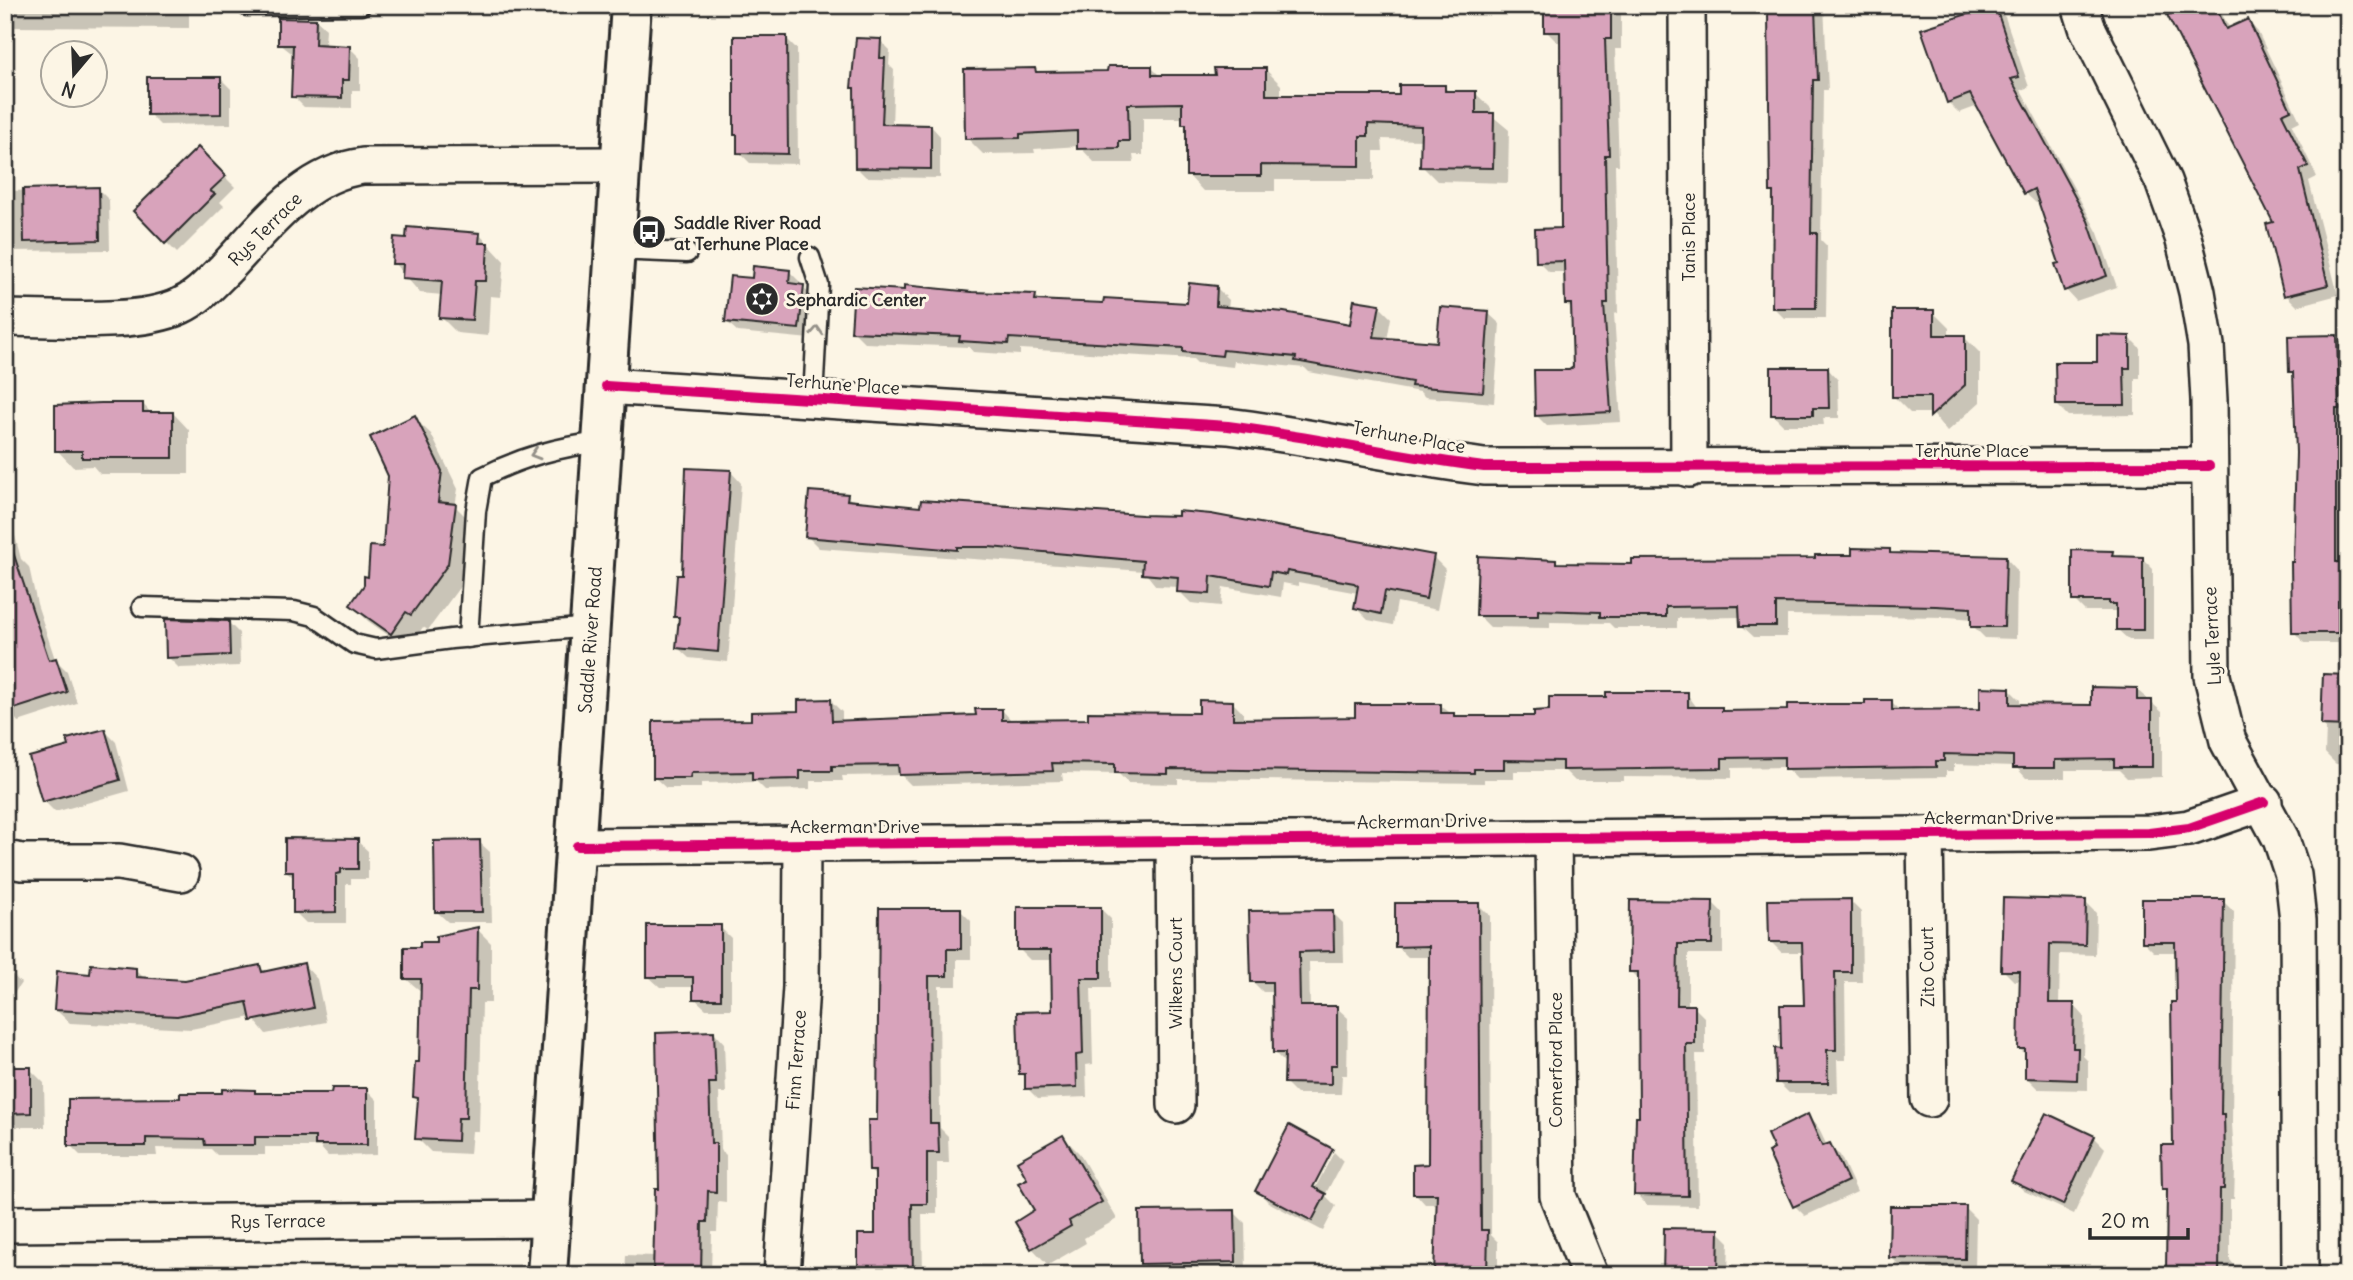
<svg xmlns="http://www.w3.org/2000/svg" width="2353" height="1280" font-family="Delius,sans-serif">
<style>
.shadow{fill:#0003}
.building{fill:#d8a3bb;stroke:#2b2b2b;stroke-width:2}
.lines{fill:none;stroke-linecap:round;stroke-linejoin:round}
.service-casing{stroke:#2b2b2b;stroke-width:23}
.minor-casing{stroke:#2b2b2b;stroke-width:40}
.secondary-casing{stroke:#2b2b2b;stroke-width:44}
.service{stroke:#fcf5e5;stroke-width:18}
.minor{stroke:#fcf5e5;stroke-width:35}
.secondary{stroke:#fcf5e5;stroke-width:38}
.cycleway-casing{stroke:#fcf5e5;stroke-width:15}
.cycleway{stroke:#d6006c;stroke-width:10}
.oneway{stroke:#949088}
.labels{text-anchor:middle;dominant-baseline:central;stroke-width:6;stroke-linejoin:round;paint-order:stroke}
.poi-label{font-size:18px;font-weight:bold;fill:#2b2b2b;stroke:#fcf5e5;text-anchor:start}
.street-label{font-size:18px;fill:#2b2b2b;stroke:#fcf5e5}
</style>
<rect width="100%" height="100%" fill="#fcf5e5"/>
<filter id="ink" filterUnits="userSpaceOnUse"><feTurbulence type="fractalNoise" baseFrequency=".0143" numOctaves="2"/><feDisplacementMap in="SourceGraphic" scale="14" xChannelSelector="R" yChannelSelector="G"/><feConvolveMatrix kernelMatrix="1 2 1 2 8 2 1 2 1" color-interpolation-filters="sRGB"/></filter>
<g filter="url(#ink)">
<g class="shadow">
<path d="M5 5H189V28L5 27Z"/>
<path d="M292 5H417V6L337 7V15H302Z"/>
<path d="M1546 5H1616L1621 15V49H1615L1619 165H1615L1618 313 1614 314 1621 422 1547 426 1536 415 1575 367 1573 310 1566 304V272H1549L1538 261 1563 230 1562 42H1557L1546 31Z"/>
<path d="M1772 5H1824L1828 90H1823L1821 240 1827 246 1826 318H1784L1773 307Z"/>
<path d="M2192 5H2217L2230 29 2248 21 2258 32 2300 121 2292 125 2317 177 2309 181 2338 295 2297 306 2286 295 2276 223Z"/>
<path d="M1994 6 2005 17 2029 87 2021 90 2098 233 2117 287 2076 301 2066 290 2061 264 2040 201 2036 203 2025 193 1978 106 1959 113 1948 102Z"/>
<path d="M280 19H315L326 29 325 46 349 47 360 58V90H352V108L304 107 293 96 294 55 280 44Z"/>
<path d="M786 38 797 49 798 164 750 163 739 152V138L736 135Z"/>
<path d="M880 40 890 50 889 65 894 70 892 126H931L940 136V178L866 177 856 167V90L853 87Z"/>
<path d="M1151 67 1161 77H1216L1266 70 1281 85V97L1401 96 1444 87 1450 92 1475 93 1491 108V115L1509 130 1508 183 1437 181 1422 166V140L1382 139 1383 151H1374V180H1275V191H1203L1188 175V128L1183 118H1143V155H1133L1134 163H1095L1079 146 1034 149 1035 153 983 154 967 138 1035 70 1039 74 1109 73Z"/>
<path d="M220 78 231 89V124L160 125 149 114Z"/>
<path d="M198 150 235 187 220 202 224 206 177 253 135 211Z"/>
<path d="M98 189 109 200 110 250 5 251V191Z"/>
<path d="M479 234 504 261 501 297 490 296 488 336 457 333 441 317 443 295 420 293 394 263Z"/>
<path d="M789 271 800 282V286L814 297 810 339 738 332 727 322 753 280Z"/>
<path d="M1217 288 1229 300 1228 309 1351 326 1379 306 1391 318 1387 340 1439 344 1488 313 1500 324 1494 403 1425 397 1420 392 1309 372 1305 368 1234 361 1233 367 1197 363 1193 359 1020 349V355L973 352 969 347 865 343 853 331 972 294 1035 295 1041 302 1189 305Z"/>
<path d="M1933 312 1949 328V337H1964L1980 353V402L1947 432 1932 413H1910L1893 396Z"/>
<path d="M2129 337 2140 348V378H2135V415L2068 416 2057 405Z"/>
<path d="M2336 337 2347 347 2348 643H2304L2294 632 2298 453 2295 376 2290 371Z"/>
<path d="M1828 369 1838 380 1839 418H1823L1824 425H1783L1773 415Z"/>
<path d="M143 404 152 414 173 413 189 430V474H100L93 466 73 467 57 450Z"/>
<path d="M5 413 9 417 11 492H5Z"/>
<path d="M414 418 431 434 458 489 455 506 471 522 464 581 428 630 423 627 408 649 368 621 352 605 385 549Z"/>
<path d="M731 472 741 483 728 662 689 658 678 648 680 620 676 616 684 577Z"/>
<path d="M847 496 853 502 1433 557 1445 569 1437 610 1397 602 1393 625 1368 620 1356 608 1358 593 1298 582V586L1283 583 1281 597 1223 587 1221 606 1191 603 1179 591V587L1156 586 1144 571 819 548 807 536Z"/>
<path d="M5 521 13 528 21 559 29 567 37 604 55 659 67 671 77 703 18 722 5 704Z"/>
<path d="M1889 550 1894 555 2005 557 2017 570 2016 639 1985 638 1973 626V619L1949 617 1787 615V637H1754L1741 625V617L1677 618V628H1614L1609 623 1550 622V628L1490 627 1478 615 1555 561 1559 565H1634L1817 560Z"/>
<path d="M2112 553 2118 558H2142L2153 569V640H2129L2118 630V611H2085L2074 600Z"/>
<path d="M228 622 239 633 240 666 179 668 168 657Z"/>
<path d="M2348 677V764H2336L2325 753 2326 728 2323 725Z"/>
<path d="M2009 689 2020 700V706L2093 707 2136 689 2162 712V777L2127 778 2119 770H2065V778H2026L2015 766 1954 764V771H1946V777L1797 779 1785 767 1732 768V778L1624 777V781H1575L1565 771H1514V779H1484V783L1178 779V784L1128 783 1119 774 1062 773 1063 781 911 785 901 775 842 776 843 781H810V789L765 790 757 782 701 783V788H666L655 778 753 722 800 713 831 701 842 712V722L977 717 1002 710 1013 722 1089 720 1201 715 1232 702 1243 713V720L1357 719 1441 706 1457 718H1536L1608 698 1687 694 1698 709H1721L1725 713 1789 711 1891 702 1901 712 1981 711Z"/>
<path d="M105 731 116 742 129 791 55 812 44 801 71 747Z"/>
<path d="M357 841 368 851V879H351V884H346V923H306L295 912V879L286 871Z"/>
<path d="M479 842 490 852 492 922H448L437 912Z"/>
<path d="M1850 901 1861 912 1862 982H1845L1846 1060H1837L1838 1093H1789L1778 1082 1783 1051 1806 1006 1804 952H1781L1771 942Z"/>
<path d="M2223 901 2234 912 2232 1124 2235 1171 2234 1199H2230V1260L2235 1266V1275H2171L2167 1271 2168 1193 2164 1188 2175 1147 2177 952H2154L2143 941Z"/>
<path d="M1712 902 1723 913V954H1688V1007H1694L1705 1018V1054H1696L1698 1206 1647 1205 1636 1194 1641 1119 1640 981 1631 972Z"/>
<path d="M2085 902 2096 913 2095 955 2060 954 2059 1005H2074L2084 1016 2083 1056 2088 1061V1090L2038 1089 2027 1078V1056L2020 1049 2021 981H2014L2003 970Z"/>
<path d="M1479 905 1490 916 1491 1235 1498 1242V1275H1436L1438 1204H1425L1415 1193 1430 1166 1431 957H1408L1397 946Z"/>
<path d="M1100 908 1111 919V988H1091L1093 1064 1086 1065 1087 1097 1038 1099 1027 1088V1079L1021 1073 1054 1012 1053 960H1030L1019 949Z"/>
<path d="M881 910H960L971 921V959H957V986H939L940 1128 948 1136 949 1163H937V1214H922L923 1275H860L877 1236V1177L870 1171 879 1121Z"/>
<path d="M1332 912 1343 923 1344 962H1309L1310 1008H1337L1348 1018 1347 1075H1342L1341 1094H1297L1286 1083 1285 1063 1274 1052V992H1263L1252 981Z"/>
<path d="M720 927 731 938V1009H706L695 999V987H660L649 977Z"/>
<path d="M477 929 491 943V1003H482L479 1131H472L470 1154 431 1152 417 1138 419 1101 415 1097 421 1064 422 992 406 979 422 948Z"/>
<path d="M304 965 317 979 326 1022 266 1034 252 1017 191 1029 70 1023 56 1010 91 976 135 969 146 980 185 982 259 966 266 973Z"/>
<path d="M5 968 21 983 5 1007Z"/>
<path d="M714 1032 724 1043 726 1093H719L721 1150 726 1155V1202L718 1201 717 1232H712L711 1275H625L626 1255 655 1256 661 1191Z"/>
<path d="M5 1069H30L44 1083 45 1127H11V1164H5Z"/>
<path d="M366 1089 377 1100V1155L328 1156 320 1147H265V1155H217L211 1149 156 1148 157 1156H81L70 1145 182 1100 255 1092 258 1095H333Z"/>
<path d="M1807 1117 1818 1127 1827 1146 1840 1155 1857 1192 1805 1216 1795 1206Z"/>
<path d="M1290 1128 1333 1151H1330L1308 1194 1311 1196 1334 1152 1343 1161 1325 1195 1336 1206 1323 1231 1268 1202 1258 1191Z"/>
<path d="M1063 1137 1079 1153 1117 1219 1084 1238 1086 1243 1048 1265 1032 1248 1017 1222 1036 1211 1029 1180Z"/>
<path d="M2094 1137 2105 1148 2074 1214 2024 1191 2013 1180 2030 1144Z"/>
<path d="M1965 1208 1976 1219 1975 1269 1902 1268 1891 1257Z"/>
<path d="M1234 1212 1245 1223 1246 1273 1153 1274 1142 1263Z"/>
<path d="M1718 1231 1729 1242 1728 1275H1666Z"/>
</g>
<g class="building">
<path d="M1544 5H1611V39H1605L1609 155H1605L1608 303H1604L1611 412 1535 416 1534 370H1569L1573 367 1571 304H1565L1564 261 1536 262 1535 229 1561 228 1560 32H1544Z"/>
<path d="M1995 5 2019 77 2011 79 2088 221 2107 276 2064 291 2055 264 2059 263 2034 189 2024 194 1970 94 1947 103 1921 29Z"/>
<path d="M2188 5H2215L2226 29 2248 19 2291 110 2282 114 2308 166 2300 170 2328 285 2284 296 2266 224 2273 222 2167 15Z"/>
<path d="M1815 9 1818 80H1813L1811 233H1817L1816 308H1772L1773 192H1770L1768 11Z"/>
<path d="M278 18 316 19 315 44 350 46 349 80H342V98L291 97 293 45H278Z"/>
<path d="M734 36H787L788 154 737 153V135H734Z"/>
<path d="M856 38 881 39 880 58H885L882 124 931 125V169L855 168 854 88H851Z"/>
<path d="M1108 66H1152V75H1215L1214 68H1266V95H1399V85H1445V91H1476V113H1494L1493 168 1420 167 1421 126 1368 124V136H1360V166L1261 165V176H1186V124H1182V103L1128 104 1129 141H1119V148L1077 149V131L1020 134V138L965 139 964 69 1035 68 1036 72 1107 71Z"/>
<path d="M147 77H221V114L147 115Z"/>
<path d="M198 147 226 176 210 191 215 194 165 244 133 211Z"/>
<path d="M99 187 100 240 24 242 23 189Z"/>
<path d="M407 227 480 233 479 243H488L486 281H475L472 320 439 318 442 281 402 278 403 264H392L394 237 406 238Z"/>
<path d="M753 266 790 270 789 283 804 285 799 329 725 322 730 276 752 278Z"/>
<path d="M1189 283 1217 286 1216 306 1284 312 1350 324 1354 300 1380 304 1374 337 1437 342 1440 307 1489 311 1483 392 1411 386 1412 382 1295 361 1296 357 1223 350 1222 356 1183 352V348L1009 338 1008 344 959 341 960 336 851 332 854 287 904 290V285L972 292 1036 294 1035 300 1103 303 1104 298 1187 303Z"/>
<path d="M1892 310H1934V335H1965V385L1930 417V397H1892Z"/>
<path d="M2097 335 2130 336V368H2124L2125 405H2056L2055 362H2097Z"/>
<path d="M2337 335 2339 409H2336V562H2348V601H2338V633H2292L2291 562H2293L2296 453 2293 372H2289L2288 336Z"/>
<path d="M1771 367H1828L1829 408H1813V415H1771Z"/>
<path d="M101 403H143V412H173V458H82V451H55V405Z"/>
<path d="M415 415 442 471 438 502 456 504 448 564 411 615 406 612 391 634 350 605 364 585V576L368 577 370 546 383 547 388 476 370 437Z"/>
<path d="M686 468 731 470 718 652 676 648 679 617H674L677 575H682Z"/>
<path d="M809 491 848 494 847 500 920 507 921 500 1142 515 1178 516V511L1211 514 1434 555 1426 599 1385 591 1381 614 1354 608 1358 586 1354 583 1287 571 1286 575 1271 572 1269 586 1211 576 1210 594 1177 592 1178 577 1142 574 1143 561 989 547H957V550L805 537Z"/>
<path d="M5 543H10L49 660 56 658 67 692 5 712Z"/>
<path d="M1852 548 1890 549V553L2006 556 2004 627H1971V608L1936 606 1776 603V626H1740L1739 606 1666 607V617H1600V612L1538 610V616H1476L1478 556 1556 560V563L1632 564V559L1815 558V555H1852Z"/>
<path d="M2072 550 2113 551 2112 556 2143 557V630H2116V604H2109V601H2072Z"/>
<path d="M165 619 229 621 230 655 166 658Z"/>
<path d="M2323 674 2348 675V726L2321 725Z"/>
<path d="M1980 687 2010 688V704L2091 705V687L2137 688V700H2152V767H2114V759L2055 760V768H2013V756L1944 754V761H1936V767L1784 769V757L1722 758V768L1562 770V761L1504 760V769H1474V773L1168 769V774L1115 773V764L1052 763 1053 771 899 775 898 765 832 766V771H800V779L752 780V772L691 773 690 778H653V721L751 720V712L798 711V700L831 699 832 721 976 715 975 709H1002V720L1088 719V712L1199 713V700L1233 701V719L1355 717V704H1441V713H1454V716H1534V711L1549 710V697H1606V692H1688V707H1722V711L1787 710V704H1865V700H1892V710L1980 709Z"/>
<path d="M105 729 120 780 42 802 29 757 69 746 67 739Z"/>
<path d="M285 838 358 839V869H341V873L336 874V912L293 913V871H285Z"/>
<path d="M480 840 482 912H435L434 841Z"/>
<path d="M2003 898 2086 900 2085 945 2050 944 2049 1003H2074L2073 1048H2078L2077 1080 2025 1078V1049H2018L2020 971H2001Z"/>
<path d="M1851 899V972H1835L1836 1050H1827L1828 1083H1776L1775 1048 1781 1049 1780 1005H1804L1802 942H1769L1768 900Z"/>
<path d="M2142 899H2224L2221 1114H2224L2225 1159 2224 1189H2220L2219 1275H2178V1272H2166L2167 1189H2162L2161 1145H2173L2171 1002H2176L2175 942H2142Z"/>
<path d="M1630 900 1713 901 1712 944H1678L1677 1005H1695V1044H1686L1688 1196 1634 1195 1636 1117H1639L1638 972H1629Z"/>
<path d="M1395 903H1479L1481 1230H1488L1487 1275H1434L1437 1194H1413V1165L1428 1164 1429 946 1395 947Z"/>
<path d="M1017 907H1101V978H1081L1083 1054 1076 1055 1077 1087 1025 1089V1074H1019L1017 1012 1052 1011 1051 950H1017Z"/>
<path d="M879 908H961V949H947V976H929L930 1123H938L939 1153H927V1204H912L913 1275H858V1234H875V1171H869L868 1120H877Z"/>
<path d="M1333 910 1334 951 1299 952 1300 1006H1337V1065H1331V1084L1284 1083 1285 1053H1273L1272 982H1251L1249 911Z"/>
<path d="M647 925H721V999H693V977H647Z"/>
<path d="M478 927 477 990H469L466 1118H458L457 1141 415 1139 418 1098 413 1097 415 1062H419L421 979H404V947H420V942H436V936Z"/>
<path d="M304 963 313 1008 251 1021 247 1002 177 1016 54 1010 57 971 90 974 91 964 136 968V977L185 980 260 965 262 972Z"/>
<path d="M714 1031 716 1083H709L711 1143H716V1192L708 1191 707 1222H702L701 1275H653L655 1189H659L656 1033Z"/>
<path d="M5 1067H31V1113L5 1114Z"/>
<path d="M332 1088H367V1145H315V1137H255V1145H205L204 1139 146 1138V1146H68V1099L180 1098V1093H222V1089L255 1090V1093H331Z"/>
<path d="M2046 1113 2095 1136 2063 1205 2011 1181Z"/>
<path d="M1808 1114 1822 1146 1830 1143 1848 1181 1793 1207 1768 1152 1774 1149 1767 1134Z"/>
<path d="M1289 1125 1333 1149 1313 1187 1326 1194 1312 1221 1255 1191Z"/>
<path d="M1063 1135 1102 1202 1069 1221 1071 1226 1031 1249 1015 1222 1034 1210 1018 1183 1027 1179 1017 1161Z"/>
<path d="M1890 1206H1966L1965 1259 1889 1258Z"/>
<path d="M1235 1210 1236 1262 1140 1264 1139 1211Z"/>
<path d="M1664 1228 1719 1229 1718 1275H1663Z"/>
</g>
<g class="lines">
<g class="service-casing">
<g id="service">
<path d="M247 6 361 5"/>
<path d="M614 250 687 253"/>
<path d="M810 257 819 285 813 399"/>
<path d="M142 607 294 611 314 616 354 644 376 649 451 639 591 627"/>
<path d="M468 638 476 511 482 477C522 457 557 447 602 442"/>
</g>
</g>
<g class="minor-casing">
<g id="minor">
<path d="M1687 5 1689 469"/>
<path d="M2080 5 2087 27 2163 181 2183 237 2197 292 2206 345 2209 400 2212 676 2228 741 2281 839 2293 875 2298 920 2300 1275"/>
<path d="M5 318C54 318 137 326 180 306 198 298 211 283 225 269 265 227 303 174 363 166L620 165"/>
<path d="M606 386 1228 426C1314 437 1398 456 1484 467L2209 466"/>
<path d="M1925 835 1929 1099"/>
<path d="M1553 838 1558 1196 1590 1275"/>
<path d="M1174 841 1176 1105"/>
<path d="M577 846 2149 833 2189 828 2264 802"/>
<path d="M5 859 22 862H119L181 873"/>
<path d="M5 1224 551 1219"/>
<path d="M782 1275 801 987 802 844"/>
</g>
</g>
<g class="secondary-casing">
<path id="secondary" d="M547 1275 631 5"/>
</g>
<use href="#service" class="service"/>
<use href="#minor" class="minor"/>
<use href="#secondary" class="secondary"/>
<g class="cycleway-casing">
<g id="cycleway">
<path d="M606 386 1228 426C1314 437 1398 456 1484 467L2209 466"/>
<path d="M577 846 2149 833 2189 828 2264 802"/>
</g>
</g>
<use href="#cycleway" class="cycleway"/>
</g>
<defs><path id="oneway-chevron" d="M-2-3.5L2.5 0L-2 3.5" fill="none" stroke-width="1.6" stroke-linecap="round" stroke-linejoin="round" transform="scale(1.75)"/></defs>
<g class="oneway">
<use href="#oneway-chevron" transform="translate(817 331) rotate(-87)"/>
<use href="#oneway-chevron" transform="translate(535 454) rotate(163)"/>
</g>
</g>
<defs>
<g id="bus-disc" transform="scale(1.75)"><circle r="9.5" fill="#2b2b2b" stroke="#fcf5e5"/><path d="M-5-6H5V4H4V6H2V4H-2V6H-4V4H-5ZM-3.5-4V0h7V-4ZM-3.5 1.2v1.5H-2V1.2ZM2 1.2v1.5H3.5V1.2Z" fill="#fff"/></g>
<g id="synagogue-disc" transform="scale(1.75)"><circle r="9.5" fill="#2b2b2b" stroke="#fcf5e5"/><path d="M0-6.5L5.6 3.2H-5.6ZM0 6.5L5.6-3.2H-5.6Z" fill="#fff"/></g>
</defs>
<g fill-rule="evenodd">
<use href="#bus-disc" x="649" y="232"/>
<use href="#synagogue-disc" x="762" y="299"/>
</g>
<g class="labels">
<g class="poi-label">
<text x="674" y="222">Saddle River Road<tspan x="674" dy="21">at Terhune Place</tspan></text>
<text x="786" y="299">Sephardic Center</text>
</g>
<g class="street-label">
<text transform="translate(265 229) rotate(-45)">Rys Terrace</text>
<text transform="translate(1688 237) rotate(-90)">Tanis Place</text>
<text transform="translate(843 384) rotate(4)">Terhune Place</text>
<text transform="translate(1409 437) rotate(10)">Terhune Place</text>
<text x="1972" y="450">Terhune Place</text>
<text transform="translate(2212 636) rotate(-93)">Lyle Terrace</text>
<text transform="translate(590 640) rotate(-86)">Saddle River Road</text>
<text x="1989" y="817">Ackerman Drive</text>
<text transform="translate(1422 821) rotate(-1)">Ackerman Drive</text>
<text x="855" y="826">Ackerman Drive</text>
<text transform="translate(1927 967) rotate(-91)">Zito Court</text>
<text transform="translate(1175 973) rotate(-90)">Wilkens Court</text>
<text transform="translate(796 1060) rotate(-86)">Finn Terrace</text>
<text transform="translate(1555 1060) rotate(-90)">Comerford Place</text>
<text transform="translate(278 1221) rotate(-1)">Rys Terrace</text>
</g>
</g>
<rect width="2353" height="1280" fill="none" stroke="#fcf5e5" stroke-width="28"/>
<rect x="14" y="14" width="2325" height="1252" fill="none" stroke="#2b2b2b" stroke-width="2.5" filter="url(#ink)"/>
<g transform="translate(74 74) rotate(199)"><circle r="33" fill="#fcf5e5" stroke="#a8a49b" stroke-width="2"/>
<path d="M0-5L12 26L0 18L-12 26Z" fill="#2b2b2b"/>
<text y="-10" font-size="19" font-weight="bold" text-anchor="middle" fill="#2b2b2b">N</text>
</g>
<path d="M2090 1228v10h98v-10" fill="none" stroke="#2b2b2b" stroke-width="3.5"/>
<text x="2101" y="1228" font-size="21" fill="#2b2b2b" stroke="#fcf5e5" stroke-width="5" paint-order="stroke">20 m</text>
</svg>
